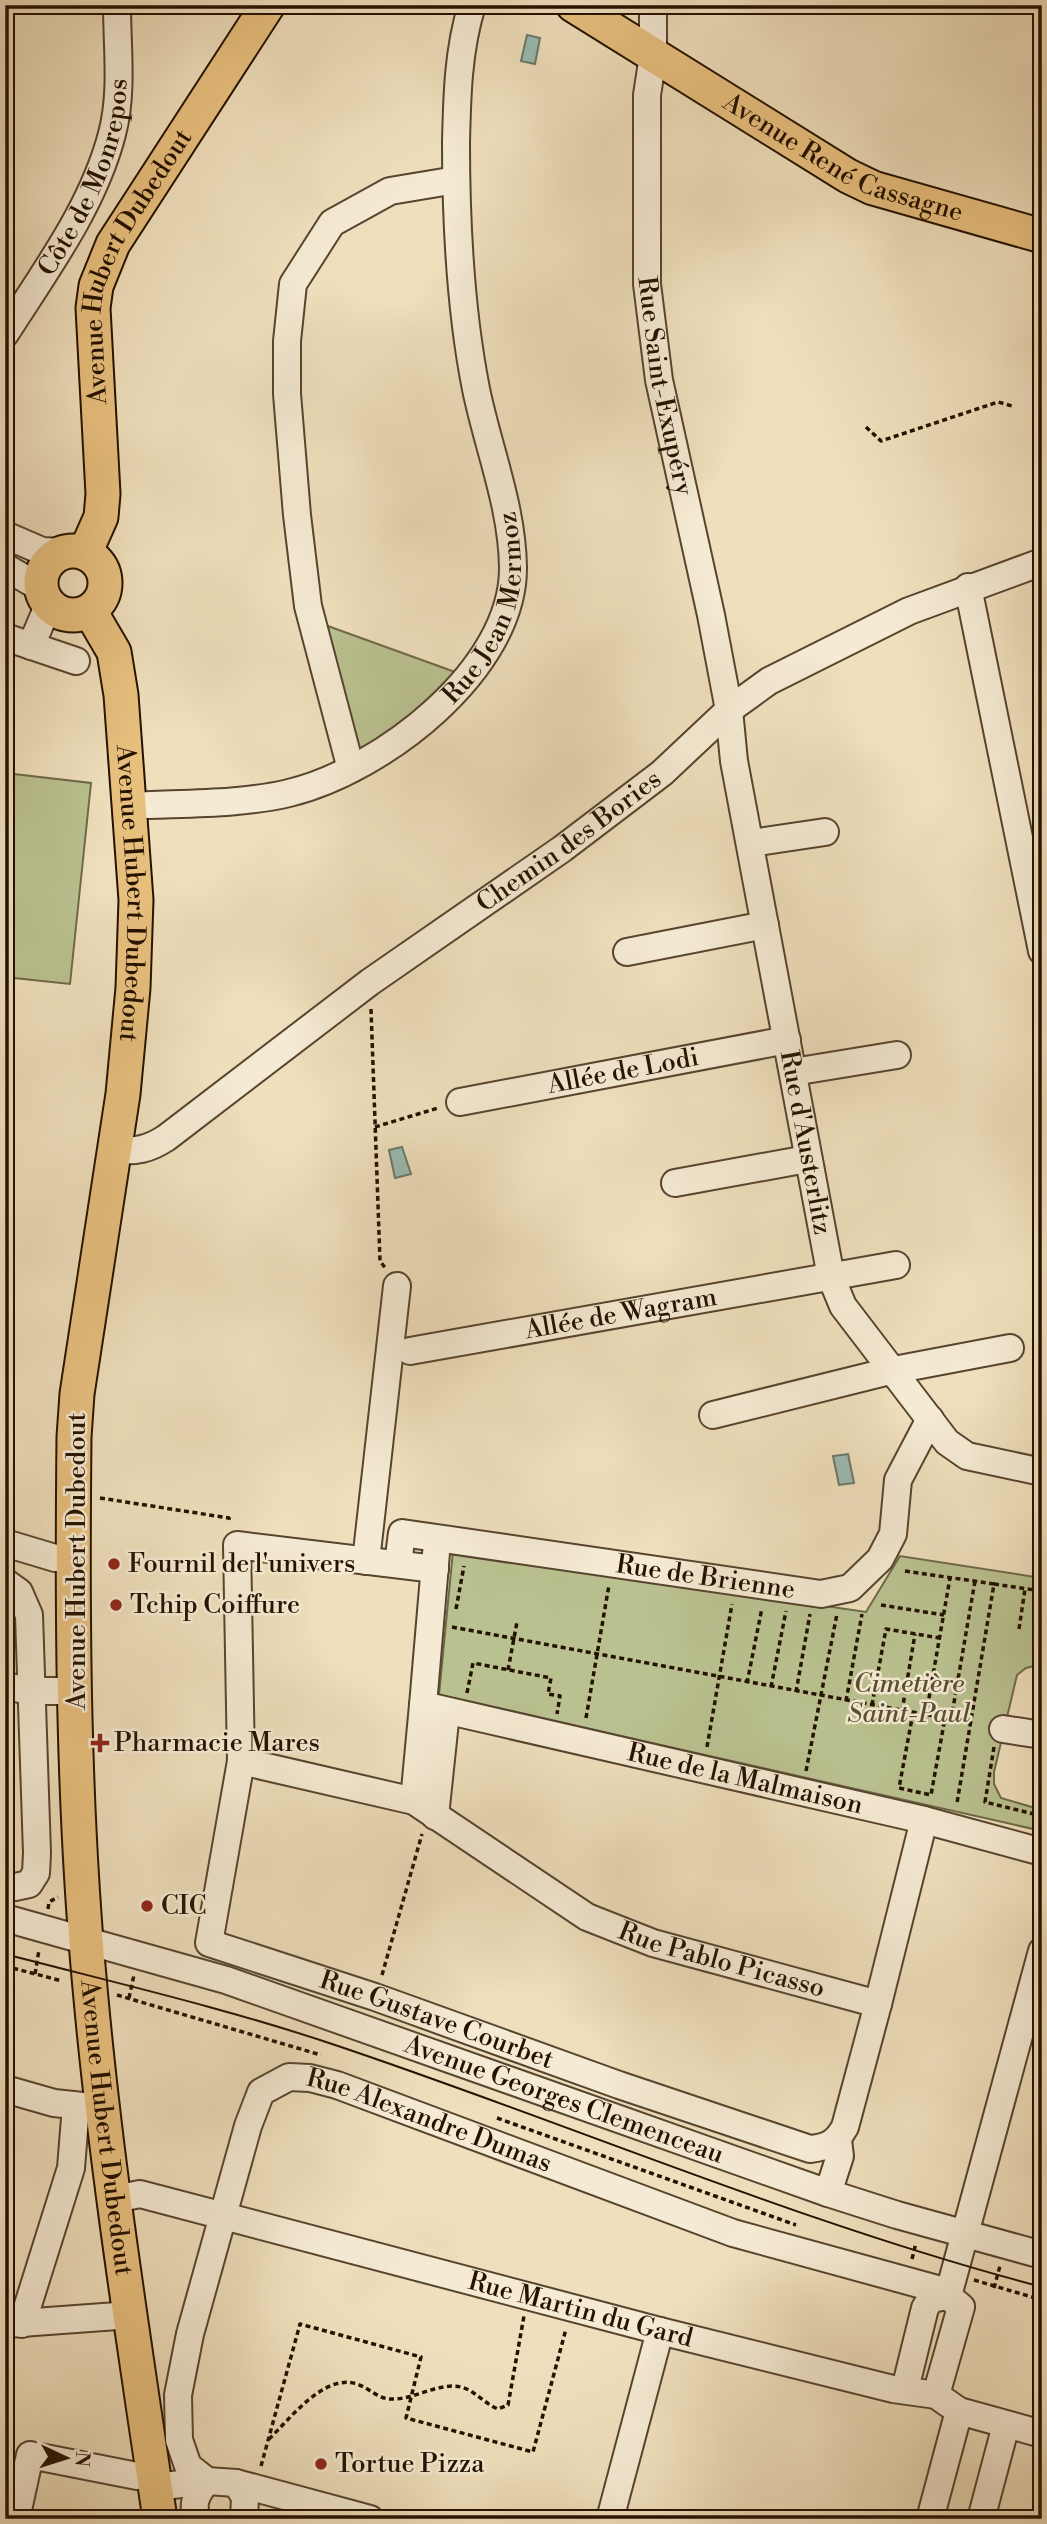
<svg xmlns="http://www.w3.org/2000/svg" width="1047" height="2524" font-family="'Libre Bodoni',serif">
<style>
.green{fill:#bac190;stroke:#6f6948;stroke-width:2}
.water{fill:#9abcb4;stroke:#6b786c;stroke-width:2}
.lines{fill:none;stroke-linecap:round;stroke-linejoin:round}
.minor-casing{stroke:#57442f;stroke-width:30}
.major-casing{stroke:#241100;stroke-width:37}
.path{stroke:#241100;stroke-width:3.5;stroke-dasharray:5 3.5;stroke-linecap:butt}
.minor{stroke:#f5ead3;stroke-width:26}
.major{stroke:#e8c07e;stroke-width:33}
.tram{stroke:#241100;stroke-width:2}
.poi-dot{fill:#8f2418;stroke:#f5ead3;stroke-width:2.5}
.labels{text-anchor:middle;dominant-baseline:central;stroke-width:5;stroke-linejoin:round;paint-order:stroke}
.street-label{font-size:26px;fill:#241100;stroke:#f5ead3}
.poi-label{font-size:26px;fill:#241100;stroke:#f5ead3;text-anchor:start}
.park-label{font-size:26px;font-style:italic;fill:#584f32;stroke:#f5ead3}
</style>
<rect width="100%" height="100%" fill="#efdfbc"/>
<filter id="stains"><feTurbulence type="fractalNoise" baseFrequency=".00286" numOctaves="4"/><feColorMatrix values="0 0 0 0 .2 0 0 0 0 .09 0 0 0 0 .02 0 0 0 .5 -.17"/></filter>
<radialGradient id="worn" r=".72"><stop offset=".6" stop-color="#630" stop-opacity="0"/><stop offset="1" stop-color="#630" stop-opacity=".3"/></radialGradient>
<g class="green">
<path d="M325 625 455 672 400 726 359 753Z"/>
<path d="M5 773 91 783 70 984 5 977Z"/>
<path d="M453 1551 866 1612 900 1556 1042 1578V1664L1026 1668 1017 1675 994 1772V1784L1001 1798 1042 1810V1831L439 1695Z"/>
</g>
<g class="water">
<path d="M527 35 540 38 535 64 521 61Z"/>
<path d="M402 1147 411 1174 395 1178 389 1150Z"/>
<path d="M848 1454 854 1483 839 1485 833 1456Z"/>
</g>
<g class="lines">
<g class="minor-casing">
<g id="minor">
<path id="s1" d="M653 5V56L647 95V284L659 380 711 615 729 710 734 761 831 1277 843 1306 947 1442 967 1456 1042 1472"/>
<path id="s2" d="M5 334C45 271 93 207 112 134 123 93 117 47 117 5"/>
<path d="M5 535 42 551 64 552"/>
<path d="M5 567 41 588"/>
<path d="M968 587 1042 951"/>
<path d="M5 637 76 661"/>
<path d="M31 646 45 613V599"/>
<path d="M351 769 308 606 297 515 287 394V341L293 284 332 223 390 191 456 180"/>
<path id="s3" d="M129 806C179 803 240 805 289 793 381 771 514 670 513 567 512 505 488 448 476 389 460 308 456 225 456 143 457 97 458 50 472 5"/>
<path d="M751 843 825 832"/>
<path d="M627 952 765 925"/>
<path d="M793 1072 897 1055"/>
<path id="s4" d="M460 1102 787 1040"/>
<path id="s5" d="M116 1150C136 1152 149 1149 166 1138L370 982 562 849 662 773 729 710 769 681 909 611 1042 562"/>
<path d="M675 1183 807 1159"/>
<path id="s6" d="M410 1351 896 1265"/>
<path d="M713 1415 894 1370 1010 1348"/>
<path d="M5 1543 55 1558 74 1557"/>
<path d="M366 1561 397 1286"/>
<path id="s7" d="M398 1564 402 1533 821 1594 850 1588 880 1559 893 1534 898 1480 930 1419"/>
<path id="s8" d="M435 1569 237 1545 241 1761 414 1801 587 1917 653 1943 878 2004 924 1820"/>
<path d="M5 1582 19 1592 29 1615 37 1853 36 1873 29 1884 15 1887 5 1885"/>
<path d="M5 1686 30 1691H76"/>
<path d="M423 1705 436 1553"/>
<path d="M1003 1729 1042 1735"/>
<path id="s9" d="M241 1761 209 1943 375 1997 619 2085 810 2149C828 2147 836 2143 845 2127L878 2004"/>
<path id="s10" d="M414 1801 423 1705 924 1820 1042 1852"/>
<path d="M435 1816 446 1712"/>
<path id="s11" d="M5 1918 226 1980 828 2193 897 2215 1042 2255"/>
<path d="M5 2089 54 2103 92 2107"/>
<path d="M828 2193 840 2156 838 2140"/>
<path id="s12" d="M115 2199 140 2194 660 2331 893 2389 936 2395 959 2411 1042 2434"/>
<path d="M948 2296 1042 1951"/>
<path d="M7 2324 131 2315"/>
<path d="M22 2324 71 2168 76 2106"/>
<path d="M905 2389 925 2308 931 2299 948 2296 961 2307 936 2395"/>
<path d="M236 2483 245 2497 244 2519"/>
<path d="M155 2487 207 2481 236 2483 370 2519"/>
<path d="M16 2519 30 2455 137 2476 153 2471"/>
<path id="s13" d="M197 2519C191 2503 197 2493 207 2481L188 2466 179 2440 178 2395 190 2334 248 2126 261 2092 289 2077 310 2078 337 2085 733 2233 948 2292"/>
<path d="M610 2519 660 2331"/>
<path d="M930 2519 959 2411"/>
<path d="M981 2519 1006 2425"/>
</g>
</g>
<g class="major-casing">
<g id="major">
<path id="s14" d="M573 5 848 176 873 188 1042 236"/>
<circle cx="73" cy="583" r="32"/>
<path id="s15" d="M85 553 101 517 103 494 93 308 96 286 113 244 268 5"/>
<path id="s16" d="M90 611 114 652 121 695 136 900 133 988 123 1094 77 1394 74 1437C72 1620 73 1805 90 1988 106 2166 134 2342 160 2519"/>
</g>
</g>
<g class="path">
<path d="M866 427 881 441 998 402 1012 406"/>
<path d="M371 1009 380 1261 386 1269"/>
<path d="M375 1127 438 1108"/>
<path d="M100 1498 229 1518 230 1523"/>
<path d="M905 1571 994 1584 957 1803"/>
<path d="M994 1584 1042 1591"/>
<path d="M881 1605 944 1615"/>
<path d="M456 1609 464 1566"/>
<path d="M452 1627 972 1723"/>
<path d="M1019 1629 1025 1589"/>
<path d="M508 1670 517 1622"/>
<path d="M747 1683 762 1608"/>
<path d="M771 1687 786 1611"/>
<path d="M796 1692 810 1614"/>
<path d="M467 1693 473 1663 551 1678 548 1694 560 1696 557 1714"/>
<path d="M846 1701 862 1614"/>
<path d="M872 1705 886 1629 940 1638"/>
<path d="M902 1711 915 1634"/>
<path d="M913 1713 899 1788 931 1795 945 1718"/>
<path d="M926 1715 950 1578"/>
<path d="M586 1718 609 1585"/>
<path d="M951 1720 975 1581"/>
<path d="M707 1747 732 1604"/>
<path d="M994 1747 985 1802 1042 1816"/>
<path d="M806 1771 837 1614"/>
<path d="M48 1909 49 1902 58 1897"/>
<path d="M5 1966 62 1981"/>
<path d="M35 1974 39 1950"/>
<path d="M382 1975 422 1834"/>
<path d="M117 1995 321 2055"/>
<path d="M129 1998 134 1975"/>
<path d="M497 2118 796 2225"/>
<path d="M912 2259 916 2243"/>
<path d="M974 2280 1042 2300"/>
<path d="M994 2288 1000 2266"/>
<path d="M269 2439C290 2419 324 2373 357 2384 369 2388 378 2399 391 2399 414 2400 438 2382 461 2387 474 2390 485 2404 498 2409L508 2405 524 2316"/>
<path d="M261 2466 300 2324 421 2357 406 2418 533 2452 566 2329"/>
</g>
<use href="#minor" class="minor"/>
<use href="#major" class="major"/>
<path class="tram" d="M5 1954C116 1983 229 2009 338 2046 573 2125 802 2224 1042 2287"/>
</g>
<g class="poi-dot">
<circle cx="114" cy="1564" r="7"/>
<circle cx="116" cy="1605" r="7"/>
<path d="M96.5 1732.5h7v7h7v7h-7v7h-7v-7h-7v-7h7z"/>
<circle cx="147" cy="1906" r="7"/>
<circle cx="321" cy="2464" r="7"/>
</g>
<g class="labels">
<g class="street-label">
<text stroke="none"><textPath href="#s14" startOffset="312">Avenue René Cassagne</textPath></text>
<text stroke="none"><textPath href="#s2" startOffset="178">Côte de Monrepos</textPath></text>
<text stroke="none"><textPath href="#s15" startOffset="301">Avenue Hubert Dubedout</textPath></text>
<text stroke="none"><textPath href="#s1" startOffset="383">Rue Saint-Exupéry</textPath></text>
<text stroke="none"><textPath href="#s3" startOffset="450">Rue Jean Mermoz</textPath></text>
<text stroke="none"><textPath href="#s5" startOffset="553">Chemin des Bories</textPath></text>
<text stroke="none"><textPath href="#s16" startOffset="290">Avenue Hubert Dubedout</textPath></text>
<text stroke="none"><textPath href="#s4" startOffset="166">Allée de Lodi</textPath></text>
<text stroke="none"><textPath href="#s1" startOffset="1153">Rue d'Austerlitz</textPath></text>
<text stroke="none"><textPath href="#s6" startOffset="214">Allée de Wagram</textPath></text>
<text transform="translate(77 1561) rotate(-90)">Avenue Hubert Dubedout</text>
<text stroke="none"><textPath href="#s7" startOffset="338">Rue de Brienne</textPath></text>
<text stroke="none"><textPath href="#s10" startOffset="427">Rue de la Malmaison</textPath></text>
<text stroke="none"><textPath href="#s8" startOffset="943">Rue Pablo Picasso</textPath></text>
<text stroke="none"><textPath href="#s9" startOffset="425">Rue Gustave Courbet</textPath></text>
<text stroke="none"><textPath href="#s11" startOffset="588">Avenue Georges Clemenceau</textPath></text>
<text stroke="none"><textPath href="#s13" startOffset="632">Rue Alexandre Dumas</textPath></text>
<text stroke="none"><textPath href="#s16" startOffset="1530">Avenue Hubert Dubedout</textPath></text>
<text stroke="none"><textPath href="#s12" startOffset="481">Rue Martin du Gard</textPath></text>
</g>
<g class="poi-label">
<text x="128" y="1564">Fournil de l'univers</text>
<text x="130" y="1605">Tchip Coiffure</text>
<text x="114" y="1743">Pharmacie Mares</text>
<text x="161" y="1906">CIC</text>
<text x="335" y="2464">Tortue Pizza</text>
</g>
<g class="park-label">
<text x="909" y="1684">Cimetière<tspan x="909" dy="30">Saint-Paul</tspan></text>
</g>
</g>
<rect width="1047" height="2524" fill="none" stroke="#efdfbc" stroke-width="28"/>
<rect x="7" y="7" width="1033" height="2510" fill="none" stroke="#241100" stroke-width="3.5"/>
<rect x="14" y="14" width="1019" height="2496" fill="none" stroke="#241100" stroke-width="2"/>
<g transform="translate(66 2458) rotate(94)" stroke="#f5ead3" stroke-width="5" paint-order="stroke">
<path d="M0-5L12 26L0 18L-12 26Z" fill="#241100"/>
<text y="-10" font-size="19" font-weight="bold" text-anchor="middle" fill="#241100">N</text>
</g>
<rect width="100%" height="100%" filter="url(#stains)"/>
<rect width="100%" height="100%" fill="url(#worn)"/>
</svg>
